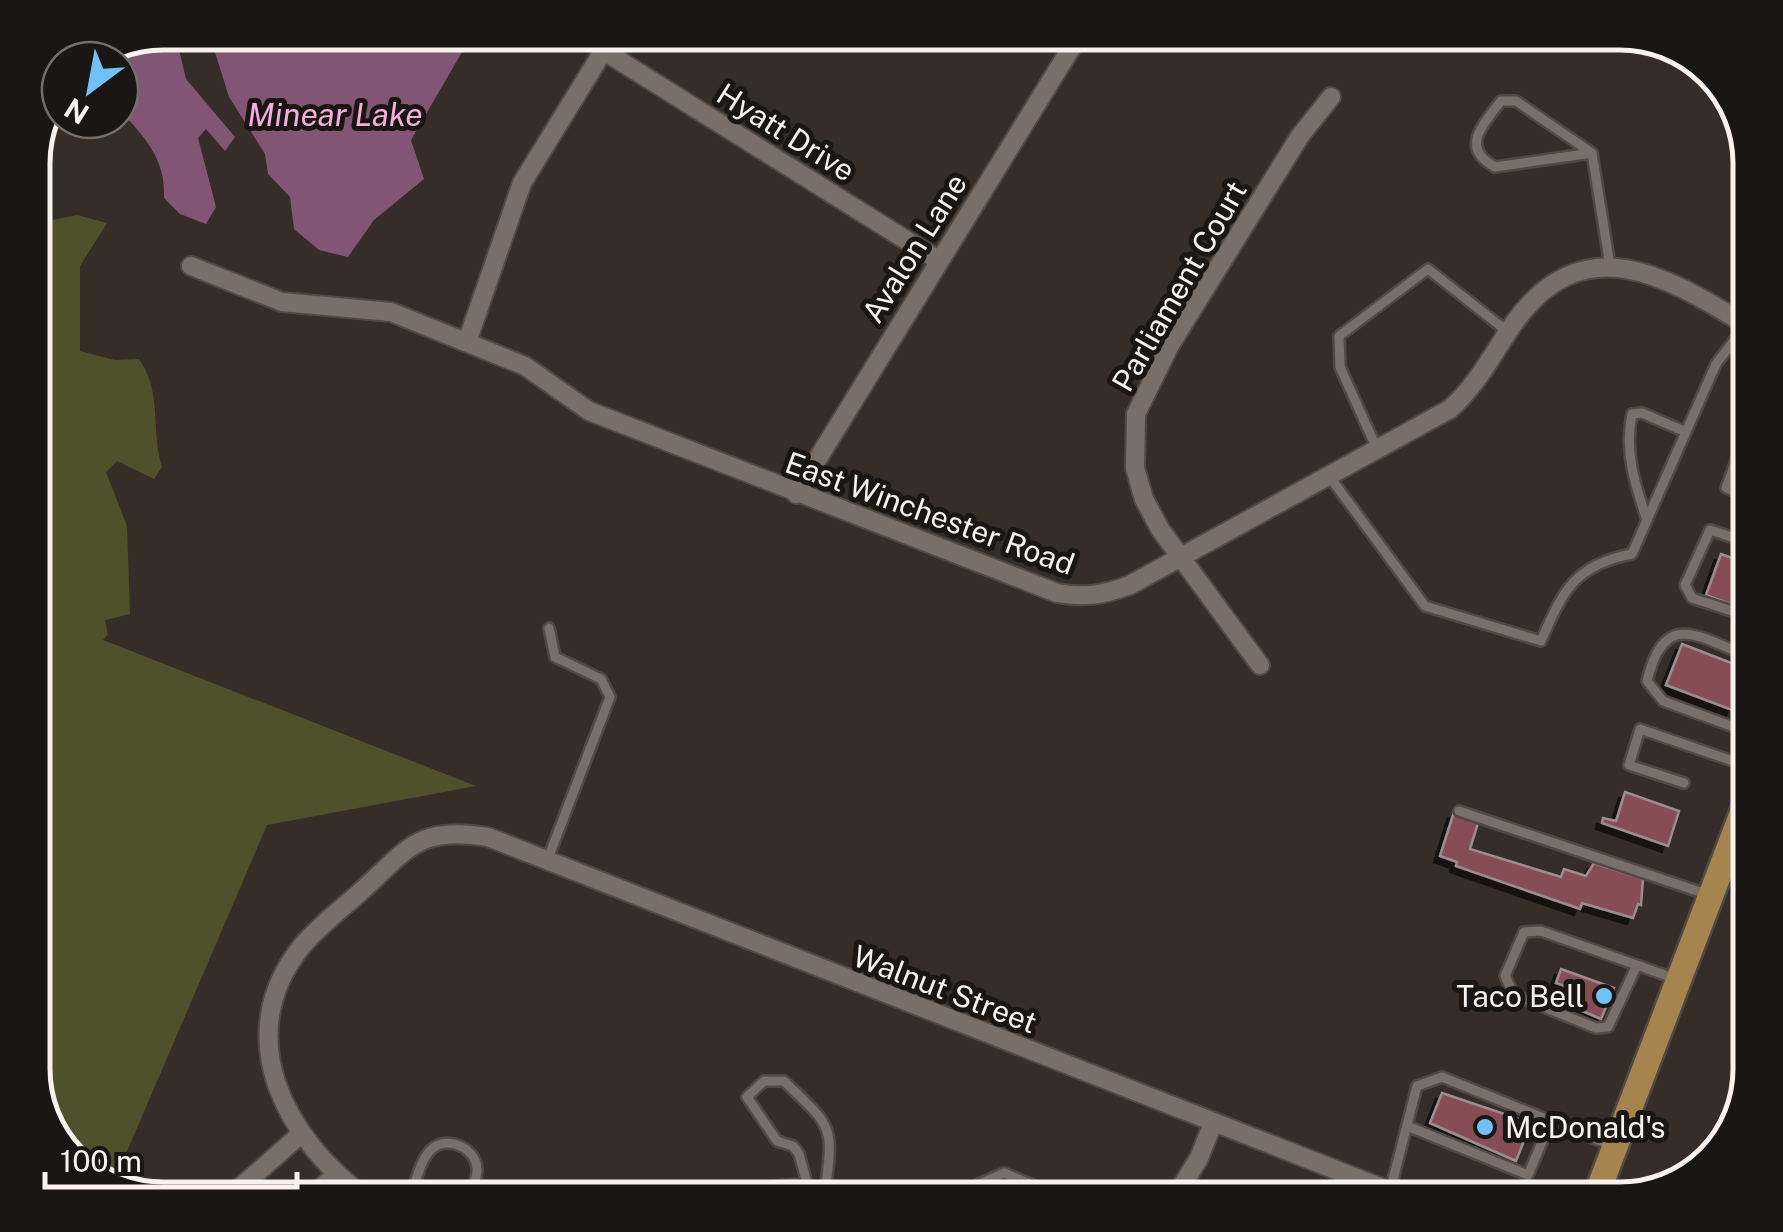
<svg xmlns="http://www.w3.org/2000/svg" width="1783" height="1232" font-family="'Public Sans',sans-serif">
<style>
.green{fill:#4e512a}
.water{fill:#835575}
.building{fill:#864e55;stroke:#9b8e8f;stroke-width:2.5;filter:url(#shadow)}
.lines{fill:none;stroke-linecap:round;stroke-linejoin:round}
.service-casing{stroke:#524945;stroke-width:14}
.minor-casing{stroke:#524945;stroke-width:22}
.primary-casing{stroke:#524945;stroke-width:30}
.service{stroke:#7a6e69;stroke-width:9}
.minor{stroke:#7a6e69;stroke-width:18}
.primary{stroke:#a5844e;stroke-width:25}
.poi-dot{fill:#71c1f5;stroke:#1a1614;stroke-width:4}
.labels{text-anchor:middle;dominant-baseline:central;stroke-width:10;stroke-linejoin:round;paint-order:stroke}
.street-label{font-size:30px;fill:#f8f1ee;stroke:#1a1614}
.poi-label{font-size:30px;fill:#f8f1ee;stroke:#1a1614;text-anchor:end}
.water-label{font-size:32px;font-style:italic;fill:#f6addf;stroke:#1a1614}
.rim{fill:none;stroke:#f8f1ee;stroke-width:5}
</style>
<defs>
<filter id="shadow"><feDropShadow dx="-6" dy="6" stdDeviation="0" flood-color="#0009"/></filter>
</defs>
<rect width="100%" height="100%" fill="#362c28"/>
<path class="green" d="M77 215 107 223 80 266V351L115 360 139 359C163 394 150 427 162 467L154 479 117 461 106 472 127 526 130 614 105 620 108 634 103 640 476 786 267 825 113 1184C60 1168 47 1124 33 1077V224Z"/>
<g class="water">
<path d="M163 33H175L186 79 235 137 225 151 206 129 198 138 216 207 206 224 180 214 164 198C166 159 145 138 120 110V60L104 57Z"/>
<path d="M209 33V32L473 33 411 140 424 179 374 220 348 257 319 250 294 229 290 197 268 174 265 154 229 97Z"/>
</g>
<g class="building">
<path d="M1721 554 1748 564 1733 605 1706 595Z"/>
<path d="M1682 644 1747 669 1732 710 1666 685Z"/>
<path d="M1625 792 1679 811 1668 846 1602 823 1603 818 1616 821Z"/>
<path d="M1454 812 1479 820 1470 849 1561 877 1564 869 1586 876 1594 863 1643 879 1641 905 1638 904 1633 918 1582 903 1580 909 1456 866 1457 862 1440 856Z"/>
<path d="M1561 969 1614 988 1601 1019 1559 1001 1565 986 1556 983Z"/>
<path d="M1442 1093 1531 1123 1516 1161 1430 1123Z"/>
</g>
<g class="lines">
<g class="service-casing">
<g id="service">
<path d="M1592 153 1495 167C1460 148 1482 126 1501 101H1516L1592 153 1610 266"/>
<path d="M1750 423 1726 488 1750 497"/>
<path d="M1750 442 1735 481 1750 490"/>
<path d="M1377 449 1340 367 1339 336 1428 269 1508 332"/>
<path d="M1329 476 1425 606 1541 641C1563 591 1574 565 1632 554L1716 364 1746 325"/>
<path d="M1647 520C1635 485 1624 451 1632 414L1642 413 1686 432"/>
<path d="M1750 543 1710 530 1685 585 1692 598 1741 614 1750 610"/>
<path d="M1750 657C1698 637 1665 608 1647 681L1663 701 1750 733"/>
<path d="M1684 783 1629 765 1640 729 1750 767"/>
<path d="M1459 811 1709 895"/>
<path d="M547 861 610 697 601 679 555 657 549 628"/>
<path d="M1637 965 1608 1027 1596 1028 1514 995 1505 976 1524 932 1541 931 1676 979"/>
<path d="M1407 1126 1528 1175 1551 1121"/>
<path d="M809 1190 799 1154 793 1146 777 1141 747 1097 764 1081H784C833 1128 834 1125 825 1192"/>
<path d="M1390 1191 1417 1086 1442 1077 1613 1146"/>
<path d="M410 1199C415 1185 420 1158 433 1148 449 1136 475 1148 477 1168 478 1177 472 1190 469 1199"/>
<path d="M971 1199 977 1185 1004 1173 1035 1186 1036 1199"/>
</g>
</g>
<g class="minor-casing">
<g id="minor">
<path d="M604 51 938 260"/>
<path d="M191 266 282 302 391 312 525 366 589 411 1057 593C1085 598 1103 595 1130 585L1450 409C1478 384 1493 353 1514 323 1585 224 1669 278 1750 327"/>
<path d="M467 342 522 183 615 32"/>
<path d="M796 494 1081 32"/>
<path d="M1260 665 1160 529 1144 499 1135 468 1136 414 1170 345 1300 136 1331 97"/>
<path d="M227 1199 301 1134"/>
<path d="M308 1199 337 1174"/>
<path d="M368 1199C286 1141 229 1036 302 946 319 926 339 911 358 894 408 850 416 825 488 837L1410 1199"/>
<path d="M735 1199C769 1190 805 1181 837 1199"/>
<path d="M1174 1199 1199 1158 1213 1123"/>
</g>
</g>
<g class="primary-casing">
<path id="primary" d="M1595 1199 1750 793"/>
</g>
<use href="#service" class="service"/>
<use href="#minor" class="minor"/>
<use href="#primary" class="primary"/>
</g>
<g class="poi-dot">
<circle cx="1604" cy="996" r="10"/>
<circle cx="1485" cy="1127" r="10"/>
</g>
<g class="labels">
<g class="street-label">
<text transform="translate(786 132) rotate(32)">Hyatt Drive</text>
<text transform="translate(914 248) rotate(-58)">Avalon Lane</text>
<text transform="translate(1179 286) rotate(-60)">Parliament Court</text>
<text transform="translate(930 513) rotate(20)">East Winchester Road</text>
<text transform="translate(945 989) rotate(21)">Walnut Street</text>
</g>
<g class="poi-label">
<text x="1584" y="996">Taco Bell</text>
<text x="1505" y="1127" text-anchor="start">McDonald's</text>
</g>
<g class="water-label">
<text x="335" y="114">Minear Lake</text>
</g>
</g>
<path d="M0 0H1783V1232H0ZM163 50H1620A113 113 0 0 1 1733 163V1069A113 113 0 0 1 1620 1182H163A113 113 0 0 1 50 1069V163A113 113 0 0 1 163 50Z" fill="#1a1614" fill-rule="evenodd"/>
<path class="rim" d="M163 50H1620A113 113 0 0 1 1733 163V1069A113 113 0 0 1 1620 1182H163A113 113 0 0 1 50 1069V163A113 113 0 0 1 163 50Z"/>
<g transform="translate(90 90) rotate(212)"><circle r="48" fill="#1a1614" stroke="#736e6b" stroke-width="2.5"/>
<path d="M0-8L18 38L0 25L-18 38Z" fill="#71c1f5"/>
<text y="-15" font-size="28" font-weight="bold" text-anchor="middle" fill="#f8f1ee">N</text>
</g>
<path d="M45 1172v15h252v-15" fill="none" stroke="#f8f1ee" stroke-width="5"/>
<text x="60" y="1172" font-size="30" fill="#f8f1ee" stroke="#1a1614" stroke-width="8" paint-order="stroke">100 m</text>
</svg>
